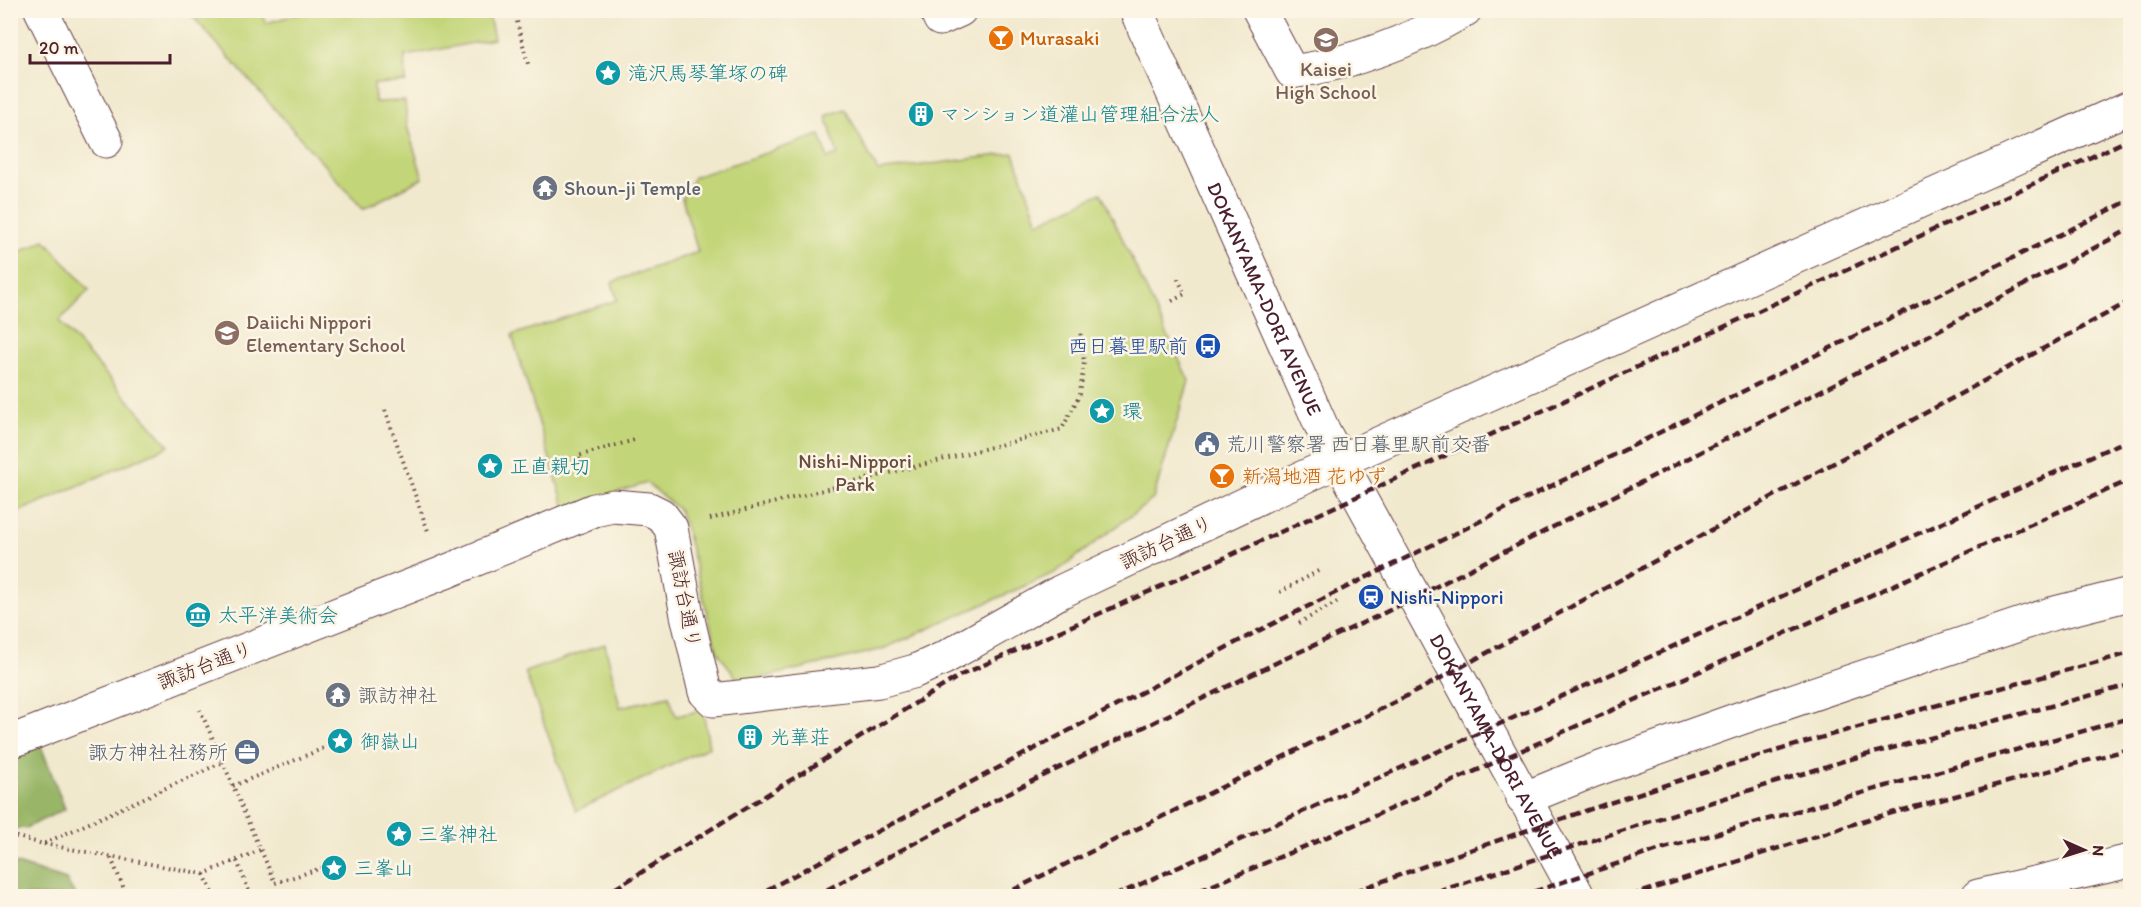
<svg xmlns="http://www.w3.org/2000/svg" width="2141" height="907" font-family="Itim,'Klee One',sans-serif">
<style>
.green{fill:#c2d578;stroke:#867a52;stroke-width:1.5}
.forest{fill:#99b668;stroke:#726a4a;stroke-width:1.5}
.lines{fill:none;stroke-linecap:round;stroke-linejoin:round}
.minor-casing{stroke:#633d43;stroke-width:35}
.major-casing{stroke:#633d43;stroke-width:35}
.path{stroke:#633d43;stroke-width:4;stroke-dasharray:1.5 4.5;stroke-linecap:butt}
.minor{stroke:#fff;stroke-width:33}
.major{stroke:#fff;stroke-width:33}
.rail{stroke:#4a1f2b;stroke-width:4.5;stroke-dasharray:9 4.5;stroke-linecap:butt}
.labels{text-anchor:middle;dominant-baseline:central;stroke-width:5;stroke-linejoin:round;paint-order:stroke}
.food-label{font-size:20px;fill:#c56008;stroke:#fcf5e5;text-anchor:start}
.education-label{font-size:20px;fill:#785e54;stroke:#fcf5e5}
.culture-label{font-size:20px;fill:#0d838f;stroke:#fcf5e5;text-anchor:start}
.worship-label{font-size:20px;fill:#5b616d;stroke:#fcf5e5;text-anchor:start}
.street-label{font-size:20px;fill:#4a1f2b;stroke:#fcf5e5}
.transit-label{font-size:20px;fill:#164399;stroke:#fcf5e5;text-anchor:end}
.service-label{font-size:20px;fill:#4e5e75;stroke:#fcf5e5;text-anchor:start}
.park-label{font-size:20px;fill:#684c3e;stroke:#fcf5e5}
</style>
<rect width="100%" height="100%" fill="#fcf5e5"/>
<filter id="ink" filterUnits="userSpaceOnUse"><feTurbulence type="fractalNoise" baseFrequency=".0167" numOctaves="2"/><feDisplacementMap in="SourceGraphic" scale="12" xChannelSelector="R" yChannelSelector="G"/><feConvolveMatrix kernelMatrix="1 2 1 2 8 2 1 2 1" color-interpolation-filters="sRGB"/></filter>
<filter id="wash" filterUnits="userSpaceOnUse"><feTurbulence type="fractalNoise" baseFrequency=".008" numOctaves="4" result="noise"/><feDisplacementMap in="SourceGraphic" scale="24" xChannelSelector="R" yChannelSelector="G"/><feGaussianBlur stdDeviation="1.35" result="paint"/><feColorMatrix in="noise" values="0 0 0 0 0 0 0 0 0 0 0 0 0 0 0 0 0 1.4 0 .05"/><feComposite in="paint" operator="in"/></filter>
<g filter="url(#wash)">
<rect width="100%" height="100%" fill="#f1e9ce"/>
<g class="green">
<path d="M188 11H260L266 23 309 11H488L494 39 405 56 406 82 374 84 375 102 405 101 407 126 423 178 363 209Z"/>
<path d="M845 109 878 171 1014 153 1038 223 1101 193 1189 381 1153 499 1056 572 883 649 740 683 717 651 685 526 679 510 647 483 565 508 512 335 617 300 612 282 698 252 682 198 694 177 820 135 828 158 838 155 826 116Z"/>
<path d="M45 240 89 290 59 321 169 446 11 515V256Z"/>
<path d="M605 644 620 707 669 696 676 716 703 710 709 747 576 811 525 672Z"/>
</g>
<g class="forest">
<path d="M41 746 65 809 26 828 11 829V758Z"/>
<path d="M11 862 66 880 76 896H11Z"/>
</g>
</g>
<g filter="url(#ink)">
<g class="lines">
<g class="minor-casing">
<g id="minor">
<path d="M41 10 106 141"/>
<path d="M936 10 940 19 960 10"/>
<path d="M1259 10 1292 72C1353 63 1412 41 1465 10"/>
<path d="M10 742 443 573 594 510 613 506 649 509 661 515 671 528 687 615 705 692 713 700 879 681 915 671 944 658 1060 592 1275 490 2130 107"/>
<path d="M1523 799 1592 771 1741 718 2051 614 2130 594"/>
<path d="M1978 896 2130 861"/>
</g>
</g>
<g class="major-casing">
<g id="major">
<path id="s1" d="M1136 10 1324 432 1578 896"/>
</g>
</g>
<g class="path">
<path d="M514 10 528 64"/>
<path d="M1172 301 1185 294 1177 277"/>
<path d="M385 410 429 534"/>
<path d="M582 471 578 456 638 439"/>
<path d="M710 519 1062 429 1080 394 1084 362 1080 330"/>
<path d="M1280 592 1320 570"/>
<path d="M1299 623 1339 601"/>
<path d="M233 786 324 748"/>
<path d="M10 835 43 844 223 762 200 710"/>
<path d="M44 844 204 874 260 850 223 762"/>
<path d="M261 850 275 883 328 866"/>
<path d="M111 858 127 896"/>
<path d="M237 861 251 896"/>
<path d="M204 874 214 896"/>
</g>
<use href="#minor" class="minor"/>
<use href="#major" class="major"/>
<g class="rail">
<path d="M603 896 961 675 1209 565 2130 139"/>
<path d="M755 896 1256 632 2130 200"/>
<path d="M815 896 1016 789 1282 660 1380 615 1903 349 2130 229"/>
<path d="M1001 896 1419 690 2130 301"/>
<path d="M1114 896 1663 651 1915 535 2130 439"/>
<path d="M1187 896 1327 837 2130 480"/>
<path d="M1342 896C1505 836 1670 781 1837 733 1935 705 2033 680 2130 653"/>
<path d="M1425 896 1651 821 1847 760 2130 685"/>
<path d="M1521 896 1661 849 2130 718"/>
<path d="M1630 896 1866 820 2130 749"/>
</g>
</g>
</g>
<defs>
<g id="bar-disc" transform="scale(1.35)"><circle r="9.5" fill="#e8710a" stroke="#fcf5e5"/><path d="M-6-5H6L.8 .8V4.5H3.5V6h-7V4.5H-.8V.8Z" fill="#fff"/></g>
<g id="school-disc" transform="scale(1.35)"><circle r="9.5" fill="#8d6e63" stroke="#fcf5e5"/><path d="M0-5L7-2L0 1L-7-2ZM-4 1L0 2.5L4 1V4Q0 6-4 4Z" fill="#fff"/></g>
<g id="sight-disc" transform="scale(1.35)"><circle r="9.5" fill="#0f9aa8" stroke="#fcf5e5"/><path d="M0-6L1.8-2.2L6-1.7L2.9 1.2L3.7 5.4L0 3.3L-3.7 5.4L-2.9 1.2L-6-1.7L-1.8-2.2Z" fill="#fff"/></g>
<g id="building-disc" transform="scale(1.35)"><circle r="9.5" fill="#0f9aa8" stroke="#fcf5e5"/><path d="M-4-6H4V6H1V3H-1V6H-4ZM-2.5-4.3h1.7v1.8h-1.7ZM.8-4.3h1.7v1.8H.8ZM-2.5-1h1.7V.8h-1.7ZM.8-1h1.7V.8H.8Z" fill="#fff"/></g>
<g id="temple-disc" transform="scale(1.35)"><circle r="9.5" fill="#6b7280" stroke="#fcf5e5"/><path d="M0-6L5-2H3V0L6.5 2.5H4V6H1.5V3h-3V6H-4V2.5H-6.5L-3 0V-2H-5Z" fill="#fff"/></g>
<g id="bus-disc" transform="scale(1.35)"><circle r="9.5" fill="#1a4fb4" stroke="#fcf5e5"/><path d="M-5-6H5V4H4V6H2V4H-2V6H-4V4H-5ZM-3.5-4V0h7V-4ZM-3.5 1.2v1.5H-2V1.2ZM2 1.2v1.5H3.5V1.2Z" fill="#fff"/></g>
<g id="civic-disc" transform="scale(1.35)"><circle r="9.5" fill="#5c6f8a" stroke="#fcf5e5"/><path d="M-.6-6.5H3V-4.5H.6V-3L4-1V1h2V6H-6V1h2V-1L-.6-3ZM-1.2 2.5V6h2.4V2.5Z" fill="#fff"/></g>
<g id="station-disc" transform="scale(1.35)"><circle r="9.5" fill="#1a4fb4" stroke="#fcf5e5"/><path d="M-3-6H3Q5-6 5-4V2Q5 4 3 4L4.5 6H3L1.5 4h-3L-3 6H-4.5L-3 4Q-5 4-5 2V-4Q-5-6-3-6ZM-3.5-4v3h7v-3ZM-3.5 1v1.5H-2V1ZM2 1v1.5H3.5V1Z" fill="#fff"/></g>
<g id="museum-disc" transform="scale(1.35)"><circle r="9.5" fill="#0f9aa8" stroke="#fcf5e5"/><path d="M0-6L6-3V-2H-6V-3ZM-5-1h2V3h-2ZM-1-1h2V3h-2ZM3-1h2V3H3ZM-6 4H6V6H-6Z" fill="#fff"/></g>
<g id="office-disc" transform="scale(1.35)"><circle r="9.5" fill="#5c6f8a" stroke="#fcf5e5"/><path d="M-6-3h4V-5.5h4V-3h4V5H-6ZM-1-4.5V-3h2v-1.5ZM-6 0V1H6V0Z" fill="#fff"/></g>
</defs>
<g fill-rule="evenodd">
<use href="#bar-disc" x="1001" y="38"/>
<use href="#school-disc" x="1326" y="40"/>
<use href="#sight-disc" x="608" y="73"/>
<use href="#building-disc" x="921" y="114"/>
<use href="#temple-disc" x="545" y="188"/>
<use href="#school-disc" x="227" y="333"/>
<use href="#bus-disc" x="1208" y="346"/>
<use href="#sight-disc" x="1102" y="411"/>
<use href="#civic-disc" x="1207" y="444"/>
<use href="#sight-disc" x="490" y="466"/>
<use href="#bar-disc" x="1222" y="476"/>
<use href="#station-disc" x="1371" y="597"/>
<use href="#museum-disc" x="198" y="615"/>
<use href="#temple-disc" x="338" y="695"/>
<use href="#building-disc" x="750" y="737"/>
<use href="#sight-disc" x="340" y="741"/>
<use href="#office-disc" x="247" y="752"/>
<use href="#sight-disc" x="399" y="834"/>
<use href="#sight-disc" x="334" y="868"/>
</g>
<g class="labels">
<g class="food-label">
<text x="1020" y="38">Murasaki</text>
<text x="1242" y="476">新潟地酒 花ゆず</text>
</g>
<g class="education-label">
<text x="1326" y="69">Kaisei<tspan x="1326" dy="23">High School</tspan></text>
<text x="246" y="322" text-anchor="start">Daiichi Nippori<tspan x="246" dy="23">Elementary School</tspan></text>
</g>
<g class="culture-label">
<text x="628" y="73">滝沢馬琴筆塚の碑</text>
<text x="940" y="114">マンション道灌山管理組合法人</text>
<text x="1122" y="411">環</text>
<text x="510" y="466">正直親切</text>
<text x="218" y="615">太平洋美術会</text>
<text x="770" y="737">光華荘</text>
<text x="360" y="741">御嶽山</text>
<text x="418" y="834">三峯神社</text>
<text x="354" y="868">三峯山</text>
</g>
<g class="worship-label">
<text x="564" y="188">Shoun-ji Temple</text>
<text x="358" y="695">諏訪神社</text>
</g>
<g class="street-label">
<text stroke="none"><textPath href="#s1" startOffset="316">DOKANYAMA-DORI AVENUE</textPath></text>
<text transform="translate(1166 542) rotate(-25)">諏訪台通り</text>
<text transform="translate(685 599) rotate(79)">諏訪台通り</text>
<text transform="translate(205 665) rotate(-21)">諏訪台通り</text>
<text stroke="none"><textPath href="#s1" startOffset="820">DOKANYAMA-DORI AVENUE</textPath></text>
</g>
<g class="transit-label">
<text x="1188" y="346">西日暮里駅前</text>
<text x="1390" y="597" text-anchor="start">Nishi-Nippori</text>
</g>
<g class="service-label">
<text x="1226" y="444">荒川警察署 西日暮里駅前交番</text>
<text x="228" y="752" text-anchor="end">諏方神社社務所</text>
</g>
<g class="park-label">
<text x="855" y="461">Nishi-Nippori<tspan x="855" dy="23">Park</tspan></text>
</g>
</g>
<rect width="2141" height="907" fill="none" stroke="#fcf5e5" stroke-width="36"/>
<g transform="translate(2084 850) rotate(93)" stroke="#fcf5e5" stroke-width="4.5" paint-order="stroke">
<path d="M0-4.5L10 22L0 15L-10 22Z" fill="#4a1f2b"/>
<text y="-9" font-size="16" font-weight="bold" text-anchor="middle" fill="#4a1f2b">N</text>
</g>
<path d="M30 54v9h140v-9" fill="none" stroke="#4a1f2b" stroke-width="3"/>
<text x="39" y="54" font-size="18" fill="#4a1f2b" stroke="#fcf5e5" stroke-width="4.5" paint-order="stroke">20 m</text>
</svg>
